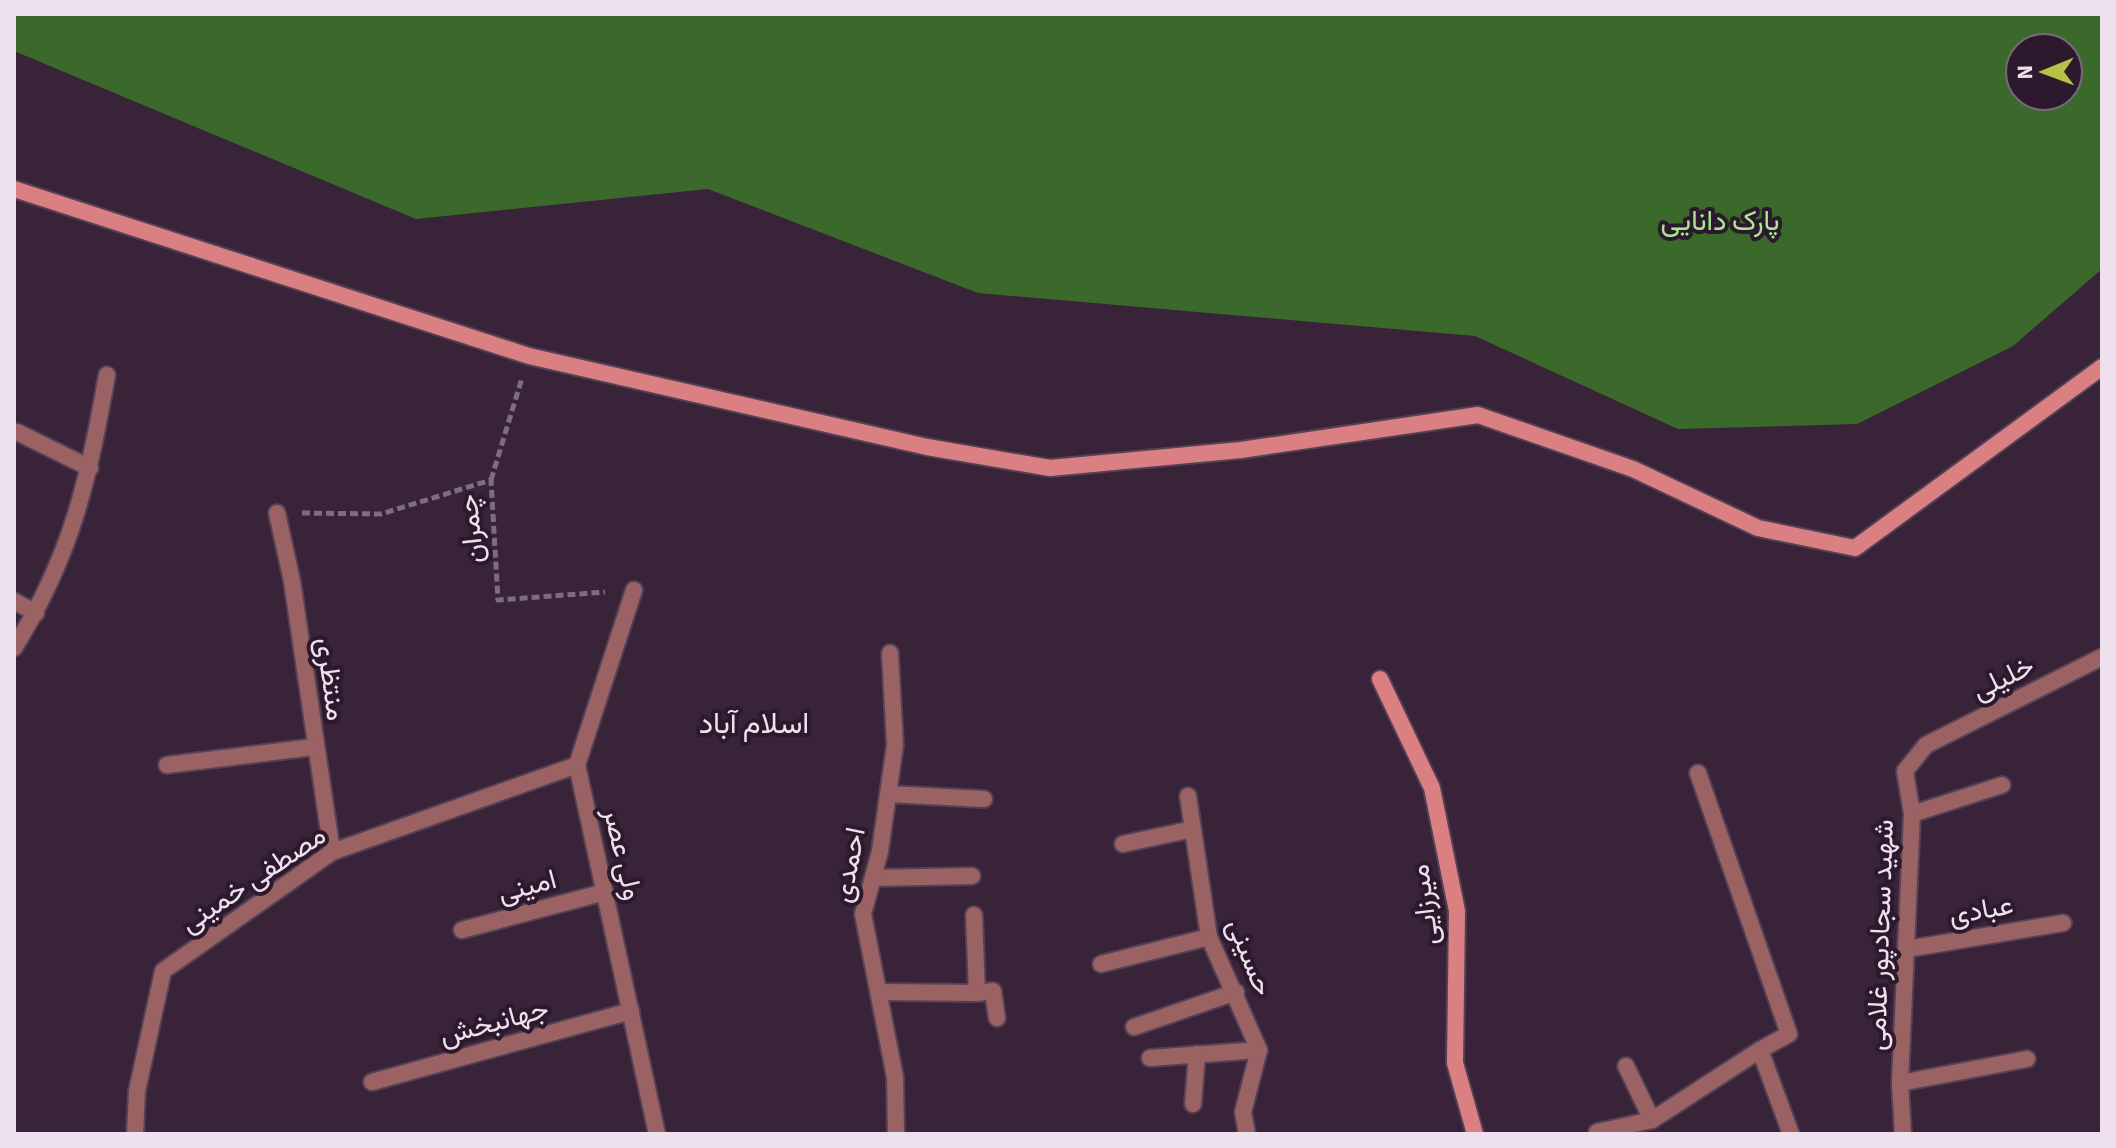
<svg xmlns="http://www.w3.org/2000/svg" width="2116" height="1148" font-family="'Source Sans 3',Vazirmatn,sans-serif">
<style>
.forest{fill:#3b692c;fill-rule:evenodd}
.lines{fill:none;stroke-linecap:round;stroke-linejoin:round}
.lane-casing{stroke:#554155;stroke-width:20}
.street-casing{stroke:#554155;stroke-width:20}
.secondary-casing{stroke:#554155;stroke-width:20}
.path{stroke:#7f6c7e;stroke-width:5;stroke-dasharray:8 4;stroke-linecap:butt}
.lane{stroke:#9b6263;stroke-width:16}
.street{stroke:#9b6263;stroke-width:16}
.secondary{stroke:#da8082;stroke-width:16}
.labels{text-anchor:middle;dominant-baseline:central;stroke-width:8;stroke-linejoin:round;paint-order:stroke}
.park-label{font-size:28px;fill:#a7e992;stroke:#2d192d}
.street-label{font-size:28px;fill:#eee0ed;stroke:#2d192d}
.neighbourhood-label{font-size:30px;fill:#eee0ed;stroke:#2d192d}
</style>
<rect width="100%" height="100%" fill="#382338"/>
<path class="forest" d="M14 14H2102V269L2013 346 1857 424 1678 429 1475 336 978 293 708 189 416 219 14 51ZM2020 48H2068V96H2020Z"/>
<g class="lines">
<g class="lane-casing">
<g id="lane">
<path d="M17 432 90 468"/>
<path d="M14 601 36 613"/>
<path d="M1698 773 1789 1034 1760 1050 1791 1134"/>
<path d="M888 794 984 799"/>
<path d="M1912 814 2002 785"/>
<path d="M1123 844 1193 829"/>
<path d="M873 878 972 876"/>
<path d="M974 915 977 993 993 991 997 1018"/>
<path d="M462 930 605 892"/>
<path d="M1907 949 2063 923"/>
<path d="M1101 964 1209 937"/>
<path d="M880 992 977 993"/>
<path d="M1134 1027 1236 992"/>
<path d="M1150 1058 1259 1050"/>
<path d="M1626 1066 1652 1120"/>
<path d="M372 1082 631 1011"/>
<path d="M1900 1083 2027 1059"/>
<path d="M1193 1104 1197 1054"/>
<path d="M1597 1132 1652 1120 1760 1050"/>
</g>
</g>
<g class="street-casing">
<g id="street">
<path d="M277 513 292 581 332 852"/>
<path d="M634 590 577 765 657 1134"/>
<path d="M14 648C72 555 88 481 107 375"/>
<path d="M890 653 895 745 880 851 863 914 895 1077 896 1134"/>
<path d="M167 765 314 747"/>
<path d="M1188 796 1209 937 1259 1050 1243 1112 1247 1134"/>
<path d="M135 1134 137 1091 163 971 332 852 577 765"/>
<path d="M1903 1134 1900 1083 1912 814 1905 771 1926 745 2102 657"/>
</g>
</g>
<g class="secondary-casing">
<g id="secondary">
<path d="M14 189 529 356 927 447 1050 468 1241 450 1478 415 1633 469 1758 528 1855 548 2102 367"/>
<path d="M1380 679 1432 788 1457 911 1455 1063 1475 1134"/>
</g>
</g>
<g class="path">
<path d="M491 480 522 378"/>
<path d="M302 513 381 514 491 480 498 600 605 592"/>
</g>
<use href="#lane" class="lane"/>
<use href="#street" class="street"/>
<use href="#secondary" class="secondary"/>
</g>
<g class="labels">
<g class="park-label">
<text x="1720" y="221">پارک دانایی</text>
</g>
<g class="street-label">
<text transform="translate(471 529) rotate(-96)">چمران</text>
<text transform="translate(2003 678) rotate(-26)">خلیلی</text>
<text transform="translate(331 679) rotate(82)">منتظری</text>
<text transform="translate(623 854) rotate(77)">ولی عصر</text>
<text transform="translate(849 865) rotate(-79)">احمدی</text>
<text transform="translate(253 879) rotate(-34)">مصطفی خمینی</text>
<text transform="translate(527 886) rotate(-15)">امینی</text>
<text transform="translate(1424 905) rotate(-97)">میرزایی</text>
<text transform="translate(1981 910) rotate(-10)">عبادی</text>
<text transform="translate(1880 935) rotate(-88)">شهید سجادپور غلامی</text>
<text transform="translate(1250 957) rotate(68)">حسینی</text>
<text transform="translate(494 1022) rotate(-15)">جهانبخش</text>
</g>
<g class="neighbourhood-label">
<text x="754" y="723">اسلام آباد</text>
</g>
</g>
<rect width="2116" height="1148" fill="none" stroke="#eee0ed" stroke-width="32"/>
<g transform="translate(2044 72) rotate(269)"><circle r="38" fill="#2d192d" stroke="#7a697a" stroke-width="2"/>
<path d="M0-6L14 30L0 20L-14 30Z" fill="#b8c147"/>
<text y="-12" font-size="22" font-weight="bold" text-anchor="middle" fill="#eee0ed">N</text>
</g>
</svg>
